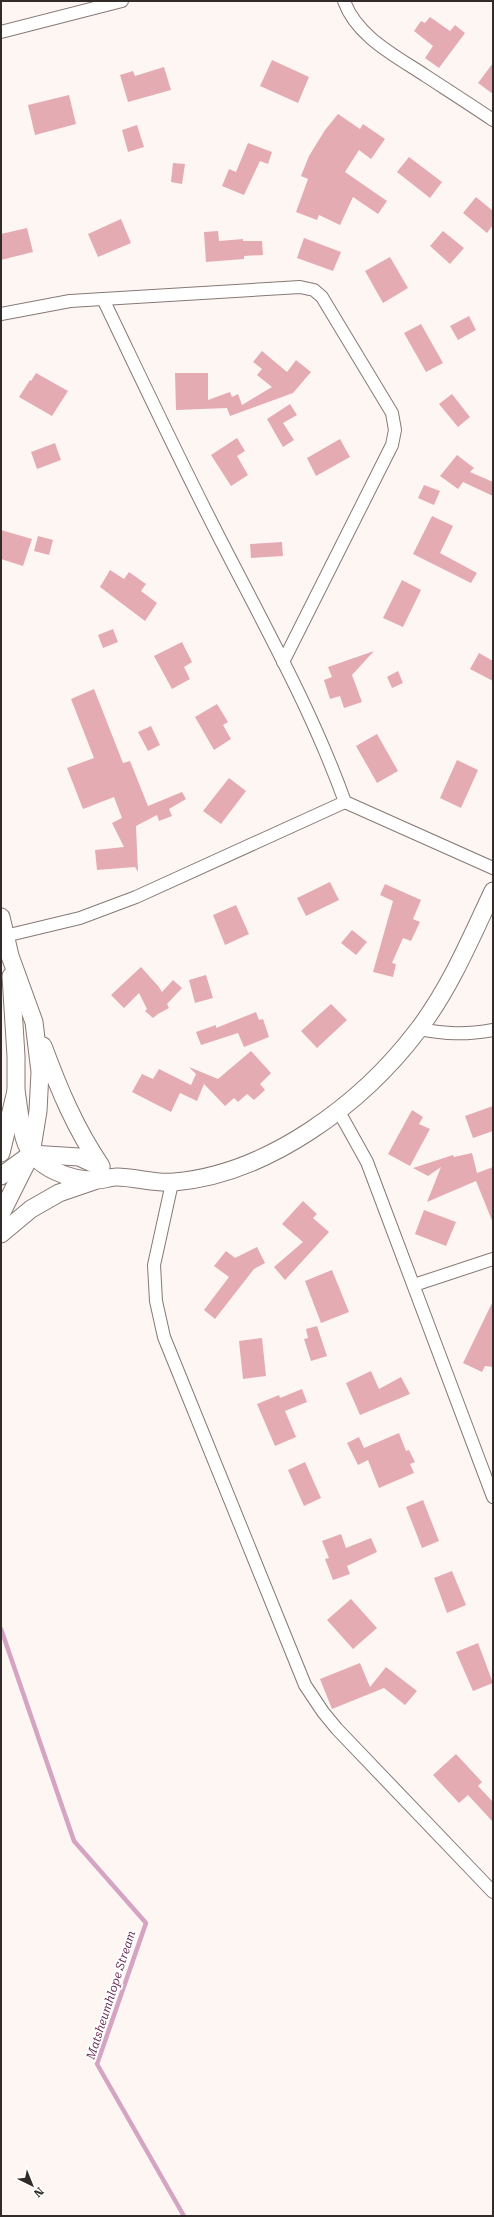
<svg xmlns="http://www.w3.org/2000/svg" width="494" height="2217" font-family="'Roboto Serif',serif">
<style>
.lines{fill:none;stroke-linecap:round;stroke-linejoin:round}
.stream{stroke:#d4a4c2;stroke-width:4.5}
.building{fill:#e5abb3}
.street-casing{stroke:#867975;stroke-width:14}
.secondary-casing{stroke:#867975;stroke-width:19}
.street{stroke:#fff;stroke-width:12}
.secondary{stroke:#fff;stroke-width:17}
.labels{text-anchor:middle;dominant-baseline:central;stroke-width:4;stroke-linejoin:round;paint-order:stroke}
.water-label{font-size:12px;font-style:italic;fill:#6b3159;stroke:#fff}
</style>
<rect width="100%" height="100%" fill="#fef6f3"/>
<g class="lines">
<path class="stream" d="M1 1629 74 1841 146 1923 97 2064 184 2216"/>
</g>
<g class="building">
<path d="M430 17 450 31 455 25 465 33 439 68 425 58 433 46 414 31 421 21 425 23Z"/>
<path d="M272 60 309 77 298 103 260 86Z"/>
<path d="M493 63V94L478 83Z"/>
<path d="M164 67 171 90 128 102 120 75 133 71 135 76Z"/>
<path d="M69 95 76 124 35 135 28 105Z"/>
<path d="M338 114 360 129 363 124 385 139 371 159 359 150 345 172 387 201 378 214 353 197 340 225 319 215 317 220 296 212 308 179 301 176 309 156 325 130Z"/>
<path d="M137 125 144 147 128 152 122 130Z"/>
<path d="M248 143 272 152 268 164 260 161 244 195 222 186 229 169 236 172Z"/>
<path d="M409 157 442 182 430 198 397 172Z"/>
<path d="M173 163 185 164 182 184 171 182Z"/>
<path d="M476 197 493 211V225L487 233 463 213Z"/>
<path d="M121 219 131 243 98 257 88 234Z"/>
<path d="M27 228 33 252 1 260V234Z"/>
<path d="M218 231 219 241 243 239V241H262L263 255 244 256V259L206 262 204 232Z"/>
<path d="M443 231 464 248 450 264 430 246Z"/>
<path d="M304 238 341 252 333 271 297 258Z"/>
<path d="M390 257 408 288 383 303 365 271Z"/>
<path d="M469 316 476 330 458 340 450 326Z"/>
<path d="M421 324 443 363 426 372 404 333Z"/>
<path d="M262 351 287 372 296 360 311 372 293 393 230 416 227 408 176 410 175 373H208V400L230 392 232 397 238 394 242 405 272 387 257 375 262 369 253 362Z"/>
<path d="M36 373 68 391 52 416 19 397 30 380 31 381Z"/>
<path d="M452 394 470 417 458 427 439 404Z"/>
<path d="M290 404 297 415 283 423 294 440 283 447 267 419Z"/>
<path d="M237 438 245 451 237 456 248 475 231 486 211 455Z"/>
<path d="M340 439 350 457 316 476 307 458Z"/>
<path d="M55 443 61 460 37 469 31 452Z"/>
<path d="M457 455 474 468 470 472 493 482V496L463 482 458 489 440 476Z"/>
<path d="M424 485 440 491 434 505 418 498Z"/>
<path d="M432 516 453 526 440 553 477 573 471 583 413 554Z"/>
<path d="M1 530 32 539 23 566 1 559Z"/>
<path d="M38 536 53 540 49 555 34 551Z"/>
<path d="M282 542 283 556 251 558 250 544Z"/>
<path d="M110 570 124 579 129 572 146 584 141 591 157 603 145 621 100 587Z"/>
<path d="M402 580 421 590 403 627 383 618Z"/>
<path d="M113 629 118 642 103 648 98 635Z"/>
<path d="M182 642 192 662 184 667 190 679 172 689 154 656Z"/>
<path d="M374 651 352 675 362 702 344 708 340 696 330 699 324 680 332 677 328 667Z"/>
<path d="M479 653 493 661V681L470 669Z"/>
<path d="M398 671 403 683 392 688 387 677Z"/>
<path d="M94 689 123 763 130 761 148 806 182 792 186 799 169 809 172 816 159 821 157 815 136 826 138 872 135 867 97 870 95 850 124 847 112 823 122 818 114 797 83 809 67 768 94 758 71 699Z"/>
<path d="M217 704 228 722 223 725 231 739 214 750 195 717Z"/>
<path d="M151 726 160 745 148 751 138 732Z"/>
<path d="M377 734 398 771 377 783 356 746Z"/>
<path d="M457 760 478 770 461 808 440 798Z"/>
<path d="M229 778 246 791 221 824 203 811Z"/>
<path d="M330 882 339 900 306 916 297 898Z"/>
<path d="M385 884 421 900 413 919 420 922 411 941 403 938 392 963 396 964 393 977 373 972 393 901 380 895Z"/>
<path d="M236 905 249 934 225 945 213 915Z"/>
<path d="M352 930 367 942 356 955 341 943Z"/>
<path d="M141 967 159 987 162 992 173 980 182 988 167 1004 169 1008 158 1014 153 1018 145 1011 147 1009 139 993 124 1008 111 995Z"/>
<path d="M206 975 213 998 195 1003 189 980Z"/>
<path d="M331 1004 347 1020 317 1048 301 1031Z"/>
<path d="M256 1012 259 1020 263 1019 269 1037 244 1047 238 1033 201 1045 196 1032 216 1025V1028Z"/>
<path d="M251 1051 271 1073 260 1084 265 1090 254 1100 247 1094 238 1102 234 1098 225 1106 204 1084 197 1101 180 1093 171 1112 132 1092 142 1074 153 1079 159 1069 191 1085 196 1074 189 1067 218 1079Z"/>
<path d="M493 1106V1131L473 1138 465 1116Z"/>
<path d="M412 1110 423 1117 419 1124 430 1129 410 1166 388 1154Z"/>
<path d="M472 1153 477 1173 493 1167V1223L476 1181 427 1202 441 1167 428 1176 413 1168 453 1155 454 1157Z"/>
<path d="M303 1201 317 1214 313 1218 329 1232 285 1280 274 1267 303 1242 282 1224Z"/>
<path d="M424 1210 456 1222 446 1246 415 1234Z"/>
<path d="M257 1247 265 1263 254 1269 215 1319 204 1310 229 1277 214 1266 226 1251 235 1258Z"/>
<path d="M332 1270 349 1312 321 1323 305 1281Z"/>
<path d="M493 1301V1367L485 1366 482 1372 463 1363Z"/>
<path d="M317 1326 327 1356 311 1361 304 1339 308 1338 306 1329Z"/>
<path d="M262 1338 266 1376 243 1379 239 1341Z"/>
<path d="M371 1371 379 1389 401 1377 410 1394 360 1415 346 1383Z"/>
<path d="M302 1389 307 1402 285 1411 296 1437 275 1446 257 1404 279 1395 280 1398Z"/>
<path d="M399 1433 406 1451 409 1450 415 1462 410 1464 414 1473 379 1488 368 1460 358 1465 347 1443 359 1437 364 1448Z"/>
<path d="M305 1462 321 1498 304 1506 288 1470Z"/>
<path d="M423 1500 439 1541 422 1548 406 1507Z"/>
<path d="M341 1534 346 1548 371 1538 377 1552 347 1566 350 1574 333 1580 325 1559 329 1558 322 1541Z"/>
<path d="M452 1571 466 1605 447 1613 434 1578Z"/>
<path d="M351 1599 377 1628 353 1649 327 1620Z"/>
<path d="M478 1643 493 1683 473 1691 456 1652Z"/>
<path d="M360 1663 370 1687 386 1667 417 1691 405 1705 384 1688 332 1709 320 1679Z"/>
<path d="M456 1754 482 1782 478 1786 493 1802V1822L468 1795 459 1803 433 1775Z"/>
</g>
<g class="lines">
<g class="street-casing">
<g id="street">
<path d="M344 1C357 37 396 56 426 76 449 91 471 105 493 120"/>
<path d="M1 32 122 1"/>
<path d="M103 299C141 378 178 457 218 535 263 623 312 710 345 802L493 868"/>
<path d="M1 314 70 301 300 287 314 290 322 297 392 413 395 430 392 445 283 662"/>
<path d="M5 936 80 918 136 897 345 802"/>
<path d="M419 1029C446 1034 465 1035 493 1030"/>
<path d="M338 1110 367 1162 493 1497"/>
<path d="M172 1183 154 1265 156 1301 164 1337 305 1685 323 1712 337 1729 493 1892"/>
<path d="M414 1285 493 1259"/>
</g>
</g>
<g class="secondary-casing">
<g id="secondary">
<path d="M1 917 10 956 34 1022 40 1072 38 1111 31 1154 1 1214"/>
<path d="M43 1046C59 1089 75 1128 101 1166"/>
<path d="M16 1091C19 1107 20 1128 26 1143 36 1168 71 1181 97 1180 103 1180 110 1177 117 1177 135 1177 155 1184 174 1182 268 1174 362 1104 418 1030 450 988 471 938 493 891"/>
<path d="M1 1153 16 1091V1056L11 976"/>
<path d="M1 1176 31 1154 79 1157 101 1167"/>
<path d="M1 1234 31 1209 59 1193 94 1181"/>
</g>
</g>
<use href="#street" class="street"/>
<use href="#secondary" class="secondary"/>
</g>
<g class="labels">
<g class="water-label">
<text transform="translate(111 1995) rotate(-72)">Matsheumhlope Stream</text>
</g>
</g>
<rect width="494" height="2217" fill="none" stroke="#312c2a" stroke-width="4"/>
<g transform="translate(32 2185) rotate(137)" stroke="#ffffff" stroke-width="3" paint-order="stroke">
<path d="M0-3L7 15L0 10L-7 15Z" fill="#312c2a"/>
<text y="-6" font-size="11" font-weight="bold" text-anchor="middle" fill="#312c2a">N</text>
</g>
</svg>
